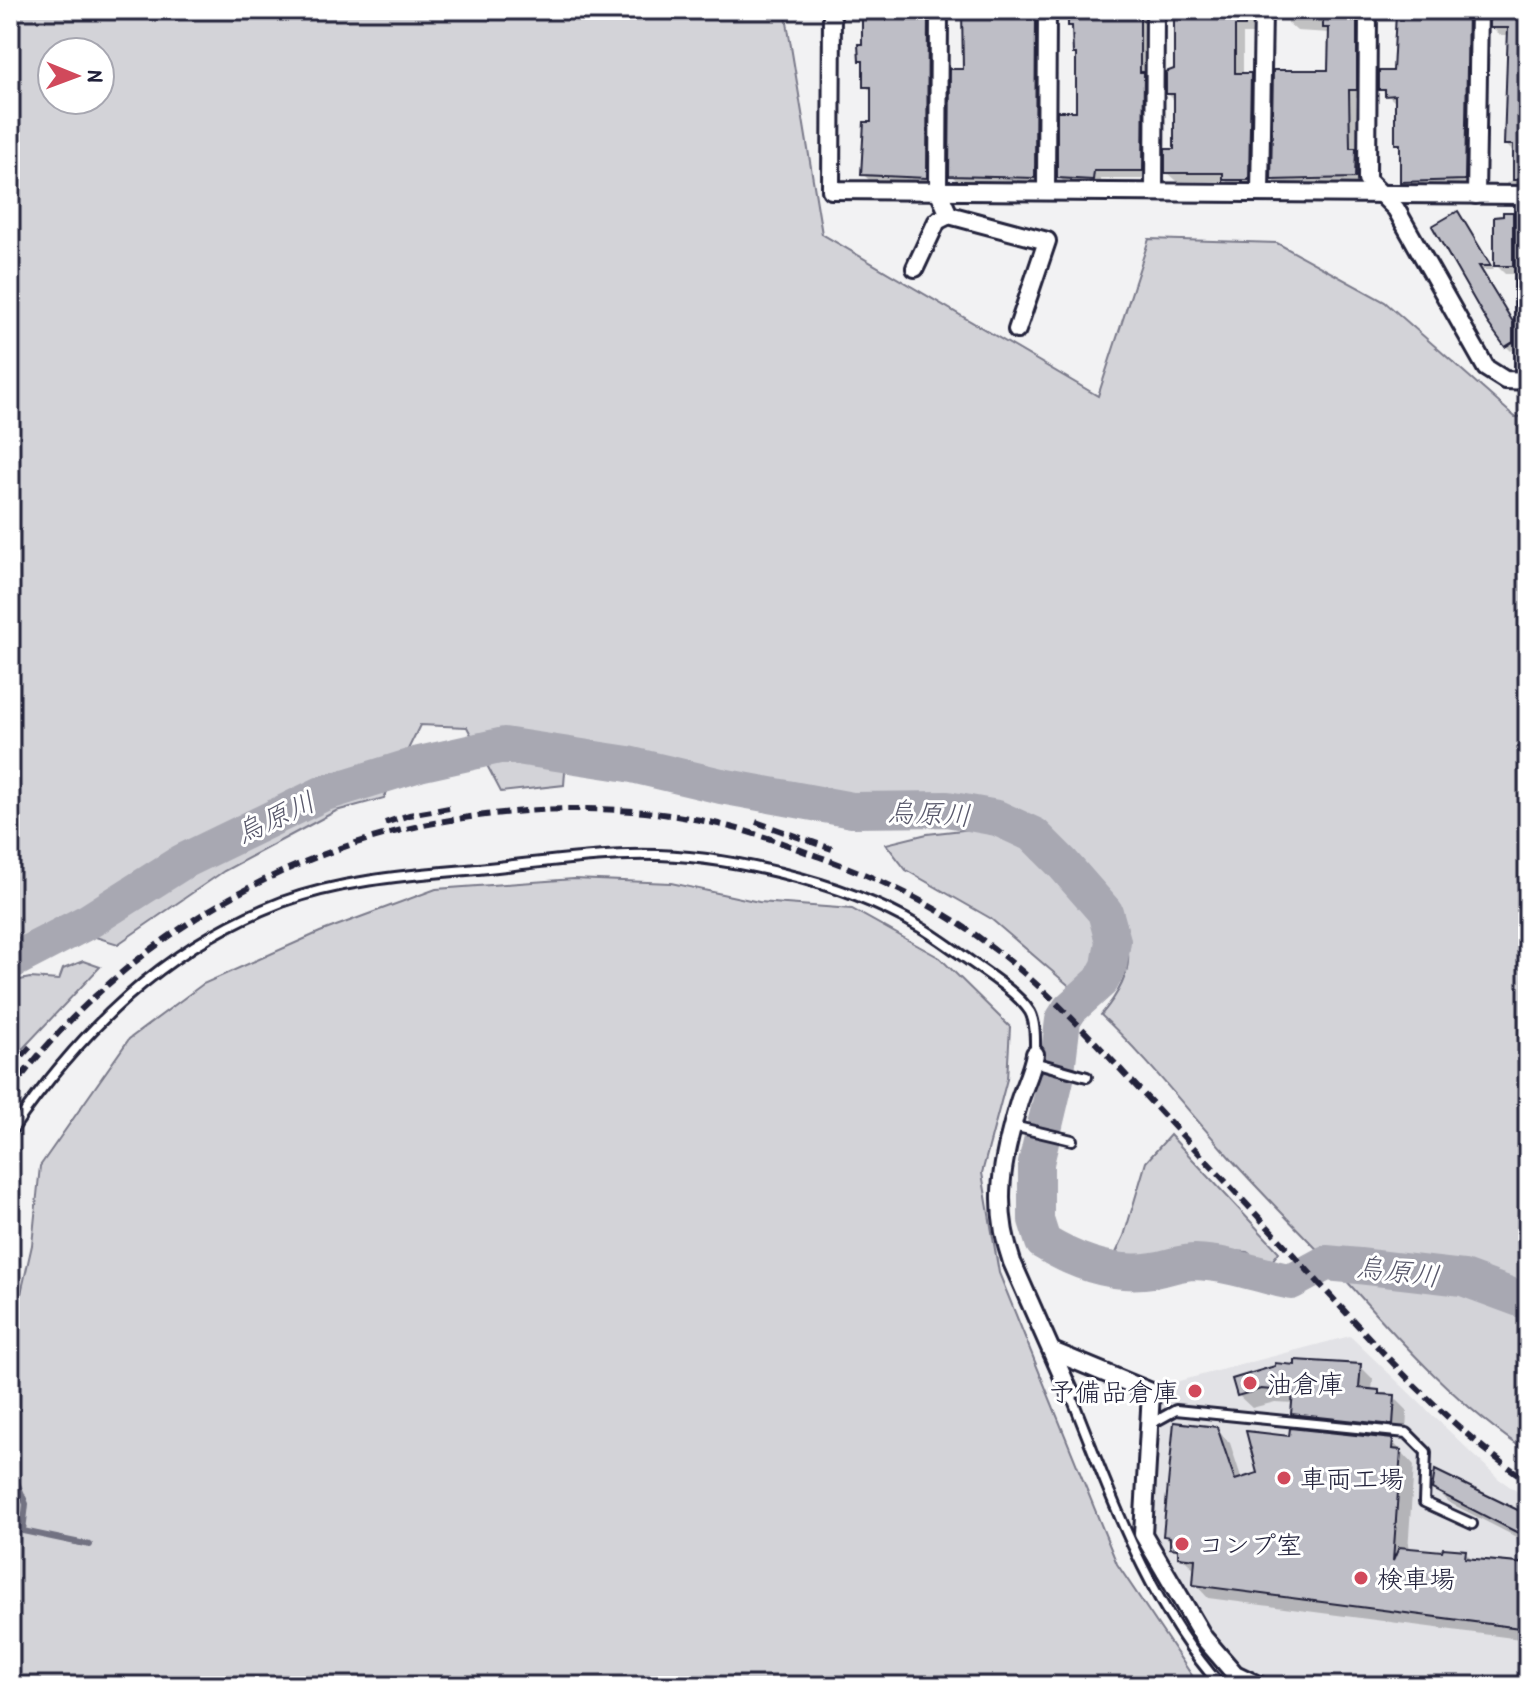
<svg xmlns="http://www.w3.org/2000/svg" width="1538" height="1696" font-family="'Patrick Hand','Klee One',sans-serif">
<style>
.built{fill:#e2e2e6}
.green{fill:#d3d3d8;stroke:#7a7a8a;stroke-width:2;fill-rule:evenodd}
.shadow{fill:#0003}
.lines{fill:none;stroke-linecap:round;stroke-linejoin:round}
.stream{stroke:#727282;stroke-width:6}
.river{stroke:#a8a8b2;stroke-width:36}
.building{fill:#bebec6;stroke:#22223b;stroke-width:2}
.lane-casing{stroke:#22223b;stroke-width:14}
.street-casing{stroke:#22223b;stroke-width:22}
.lane{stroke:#fff;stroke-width:8}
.street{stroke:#fff;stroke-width:16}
.rail{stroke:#22223b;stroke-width:6;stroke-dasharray:12 6;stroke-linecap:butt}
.poi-dot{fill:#d1495b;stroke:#fff;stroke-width:3}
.labels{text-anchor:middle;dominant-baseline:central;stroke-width:6;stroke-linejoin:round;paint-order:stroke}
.poi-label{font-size:26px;fill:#22223b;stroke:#fff;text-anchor:start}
.water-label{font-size:28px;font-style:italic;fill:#58586b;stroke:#fff}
</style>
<rect width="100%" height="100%" fill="#f2f2f3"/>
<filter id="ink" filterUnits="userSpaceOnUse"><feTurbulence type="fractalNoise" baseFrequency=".0125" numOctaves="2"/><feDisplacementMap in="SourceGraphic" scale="16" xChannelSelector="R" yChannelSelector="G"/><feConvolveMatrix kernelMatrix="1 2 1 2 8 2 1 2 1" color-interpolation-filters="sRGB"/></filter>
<g filter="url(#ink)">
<path class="built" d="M1350 1336 1499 1479 1528 1499V1686H1312L1264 1678 1240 1669 1208 1633 1150 1530 1157 1408 1164 1392 1179 1381Z"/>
<g class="green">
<path d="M10 10H785L822 234 1098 396 1149 239 1277 243 1385 302 1515 417 1528 416V1452C1461 1408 1405 1347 1352 1287 1310 1240 1264 1197 1223 1150 1183 1105 1145 1056 1101 1015 1116 997 1133 972 1127 946 1125 938 1119 930 1115 923L1104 934 1092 972 1074 990 990 918 906 870 886 844 927 834 980 828 986 802 835 815 728 797 567 746 564 785 501 792 467 727 420 725 384 798 336 811 224 871 118 944 63 927 10 940ZM52 52H100V100H52Z"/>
<path d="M574 879 671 883 759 902 852 909 940 958 1010 1027 1007 1079 982 1173 999 1273 1117 1564 1199 1686H10V1342L32 1245 40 1166 129 1039 203 984 320 932 436 889Z"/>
<path d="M83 961 100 967 10 1062V982L30 978 59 980 63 969Z"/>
<path d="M1170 1135 1279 1252 1268 1266 1247 1252 1200 1249 1146 1263 1116 1253 1124 1236 1146 1162Z"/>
</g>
<g class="shadow">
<path d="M864 10H936L935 185 871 182 863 174 873 124V93L865 86V64L861 60 864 46Z"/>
<path d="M962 10H1043V185L960 184 951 175 965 71Z"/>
<path d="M1070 10H1159L1151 179H1101V188L1068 186 1059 177 1078 113V56L1075 53 1074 29 1070 25Z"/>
<path d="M1167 10H1252L1253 34H1243V75H1250L1259 83 1257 188H1234L1226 181H1176L1167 173 1176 151V102L1168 94 1176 71V24L1168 15Z"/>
<path d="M1282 10H1365L1364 98H1356L1358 153 1363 158V186L1282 188 1273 180 1330 72 1331 33 1297 31 1288 23V18Z"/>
<path d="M1401 10H1481L1473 188 1411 190 1402 182V149L1397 143V104L1381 89 1395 73Z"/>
<path d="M1492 10H1528V191H1513L1506 184 1515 178V153L1506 145 1510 35H1500L1492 27Z"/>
<path d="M1457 213 1494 270H1482L1517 329V347L1511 351 1506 346Z"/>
<path d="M1512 214 1521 223V274H1505L1496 265Z"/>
<path d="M1360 1366 1373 1379 1372 1391 1378 1392 1384 1397H1394L1407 1410 1406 1437 1306 1427 1293 1414 1294 1403 1275 1402 1252 1408 1238 1395 1234 1380Z"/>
<path d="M1216 1429 1230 1443 1242 1480 1260 1474 1291 1438 1392 1441 1414 1465 1408 1550 1465 1552 1474 1561 1528 1566V1640L1208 1598 1195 1584 1196 1570 1180 1556 1165 1535Z"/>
<path d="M1434 1488 1528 1517V1543L1448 1502Z"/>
</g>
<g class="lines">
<path class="stream" d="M10 1466 26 1504 23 1531 90 1545"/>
<path class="river" d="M10 962 89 921 182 862 322 794 419 764 504 745 628 764 721 786 852 810 947 809 997 818 1034 835 1063 864 1105 912 1113 941 1109 966 1101 981 1070 1009 1063 1020 1056 1079 1036 1163V1220L1043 1242C1077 1263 1113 1276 1153 1270 1167 1268 1181 1262 1195 1262 1228 1263 1259 1275 1291 1282L1326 1263 1359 1266 1463 1278 1528 1302"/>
</g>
<g class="building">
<path d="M862 10H928L927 178 861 175 864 122H871V87H863V61H859L858 44H862Z"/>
<path d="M962 10H1036L1035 178 949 176 950 69H963Z"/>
<path d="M1068 10H1140V72H1144L1143 171H1094L1093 180 1057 178V111H1076V54H1073L1072 26H1068Z"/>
<path d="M1174 10H1245V26H1235V73H1251L1249 180H1223V173H1165V149H1174V94H1166V72L1174 69Z"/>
<path d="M1323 10H1357V90H1349L1350 148H1356L1355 178 1271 180 1273 70H1328L1329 28H1323Z"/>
<path d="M1399 10H1468L1465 180 1400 182V144H1395V95L1385 96V90H1379V71H1393L1396 13H1399Z"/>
<path d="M1490 10H1526V16H1528V180H1513V145H1504L1508 28H1490Z"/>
<path d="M1458 211 1491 266H1479L1513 322V342L1505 347 1487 322 1432 226Z"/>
<path d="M1503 212H1513V266H1494V217L1503 216Z"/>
<path d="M1295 1360 1361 1364 1359 1388 1379 1390V1394L1395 1395 1393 1425 1291 1414 1293 1392 1261 1389 1237 1396 1232 1379 1275 1366V1363L1295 1365Z"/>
<path d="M1174 1422 1217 1427 1235 1480 1257 1473 1246 1431 1289 1436 1290 1428 1393 1439 1392 1449 1401 1450 1393 1561 1399 1547 1442 1551 1443 1548 1466 1550 1465 1558 1528 1564V1629L1193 1585 1195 1559 1178 1557V1549L1170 1548V1537L1163 1536Z"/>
<path d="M1435 1470 1528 1515V1538L1432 1489Z"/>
</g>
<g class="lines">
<g class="lane-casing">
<g id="lane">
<path d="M1034 1062 1087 1077"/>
<path d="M1013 1126 1072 1140"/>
<path d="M10 1133C80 1031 164 947 282 902 345 879 413 875 478 869 529 864 579 856 629 855 718 852 844 881 920 927 934 935 947 945 960 954 979 968 1018 992 1030 1012 1036 1023 1035 1041 1035 1054"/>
<path d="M1070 1393C1111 1495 1147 1603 1221 1686"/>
<path d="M1150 1421H1156L1176 1410 1407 1433 1426 1452 1424 1502 1472 1524"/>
</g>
</g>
<g class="street-casing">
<g id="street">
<path d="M832 10 831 190 1528 195"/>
<path d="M939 10 938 190 949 215"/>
<path d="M1368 10 1367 180 1396 209 1486 368 1505 380 1528 381"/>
<path d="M1046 190 1047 10"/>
<path d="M1154 191 1155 10"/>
<path d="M1260 192 1263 10"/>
<path d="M1476 195 1479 10"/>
<path d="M915 268 937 221 949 215 1047 241 1017 330"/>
<path d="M1524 381V195"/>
<path d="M1035 1054C1032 1071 1024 1086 1019 1102 1002 1159 992 1205 1012 1262L1070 1393"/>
<path d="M1052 1351 1151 1392 1143 1534 1204 1638 1235 1674 1260 1686"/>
</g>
</g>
<use href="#lane" class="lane"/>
<use href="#street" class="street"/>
<g class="rail">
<path d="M756 822 832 849"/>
<path d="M385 823 409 815 455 807"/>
<path d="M10 1069 31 1046"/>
<path d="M10 1092C110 954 267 855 434 823 540 803 655 802 758 835 779 841 799 850 820 857 878 878 935 904 985 942 1048 988 1100 1048 1153 1104 1208 1163 1264 1222 1318 1282 1383 1353 1448 1427 1528 1481"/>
</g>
</g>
</g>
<g class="poi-dot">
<circle cx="1250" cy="1383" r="8"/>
<circle cx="1195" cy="1391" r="8"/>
<circle cx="1284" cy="1478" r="8"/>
<circle cx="1182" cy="1544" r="8"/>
<circle cx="1361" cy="1578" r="8"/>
</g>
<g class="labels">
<g class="poi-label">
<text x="1266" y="1383">油倉庫</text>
<text x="1179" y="1391" text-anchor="end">予備品倉庫</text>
<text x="1300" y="1478">車両工場</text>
<text x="1198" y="1544">コンプ室</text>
<text x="1377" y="1578">検車場</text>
</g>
<g class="water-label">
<text transform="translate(929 813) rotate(3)">烏原川</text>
<text transform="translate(275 817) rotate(-25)">烏原川</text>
<text transform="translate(1398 1271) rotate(7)">烏原川</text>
</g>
</g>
<rect width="1538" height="1696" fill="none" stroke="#fff" stroke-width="40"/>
<rect x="20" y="20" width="1498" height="1656" fill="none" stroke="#22223b" stroke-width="3" filter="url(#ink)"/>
<g transform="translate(76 76) rotate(91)"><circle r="38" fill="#ffffff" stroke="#a7a7b1" stroke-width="2"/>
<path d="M0-6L14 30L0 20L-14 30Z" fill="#d1495b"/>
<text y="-12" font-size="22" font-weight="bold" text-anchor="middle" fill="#22223b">N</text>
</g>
</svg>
